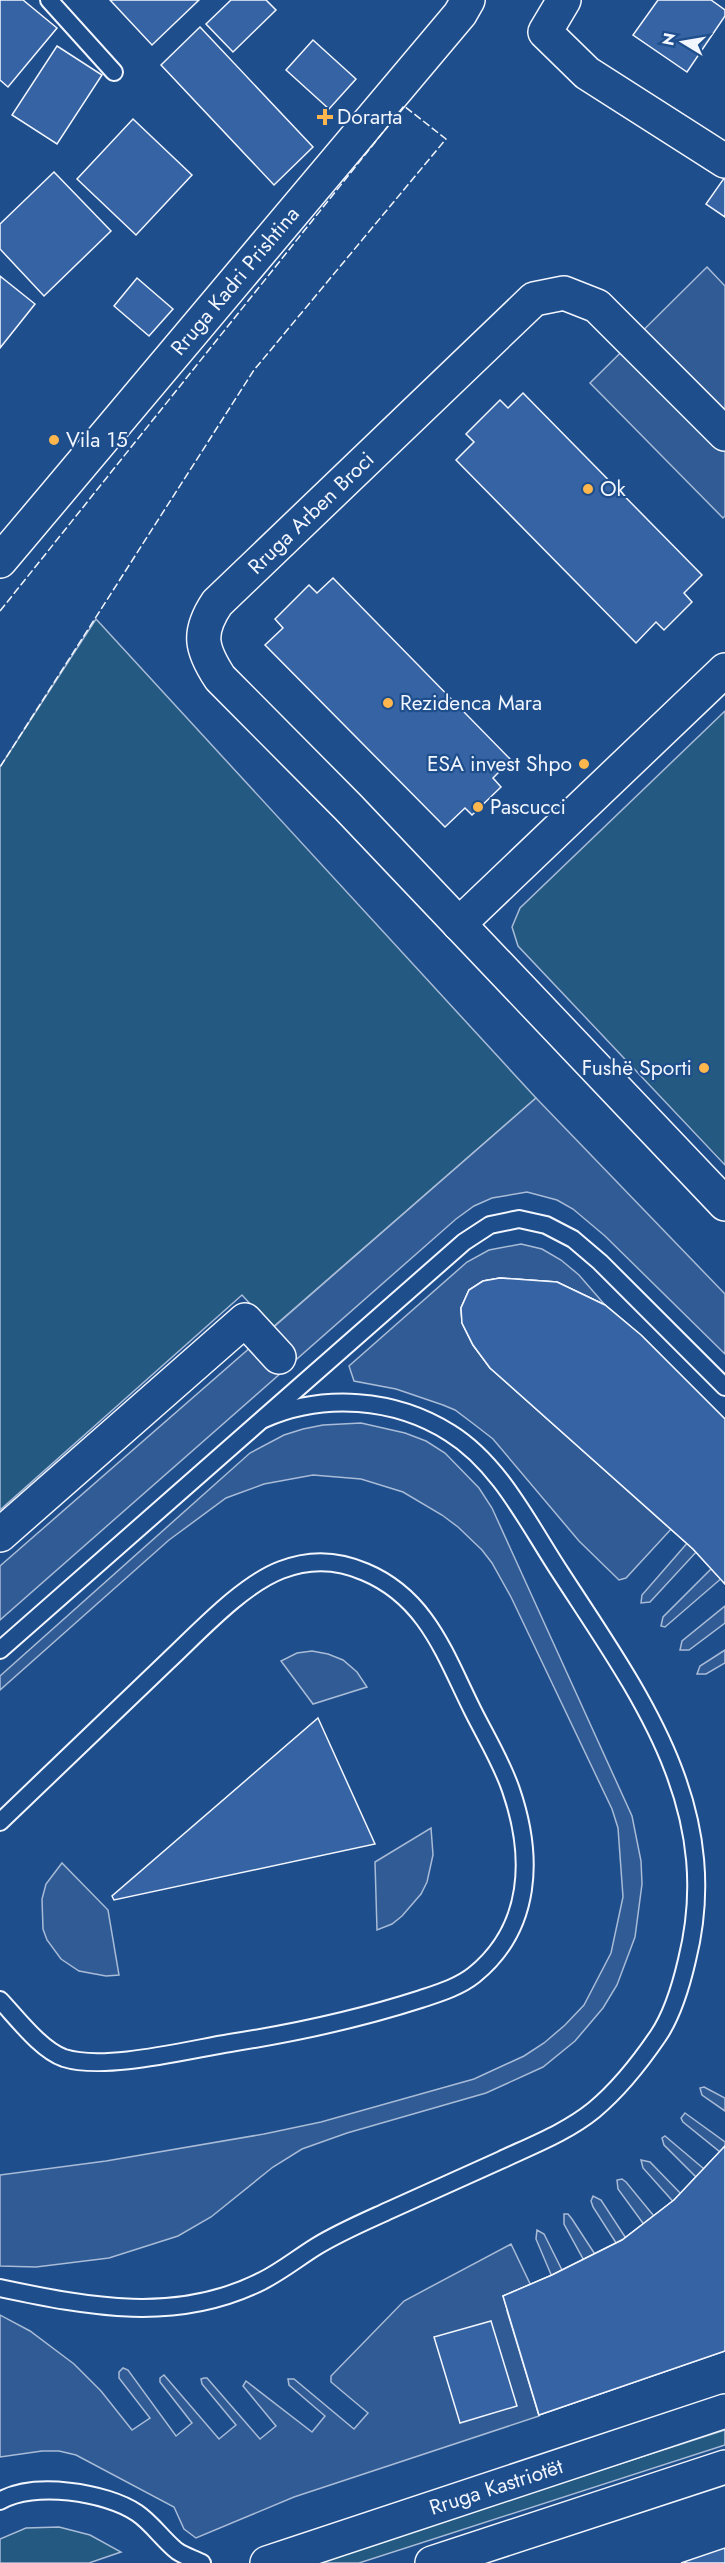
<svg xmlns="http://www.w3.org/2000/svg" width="725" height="2563" font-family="Jost,sans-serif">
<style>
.green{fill:#245a82;stroke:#a8bbd7;stroke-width:1.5}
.parking{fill:#305b95;stroke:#a8bbd7;stroke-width:1.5}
.building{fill:#3563a3;stroke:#f2f6ff;stroke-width:1.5}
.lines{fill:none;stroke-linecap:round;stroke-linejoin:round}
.lane-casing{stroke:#f2f6ff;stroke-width:20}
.street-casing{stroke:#f2f6ff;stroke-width:36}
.primary-casing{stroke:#f2f6ff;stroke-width:36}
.lane{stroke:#1f4e8c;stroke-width:16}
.street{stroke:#1f4e8c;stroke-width:33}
.primary{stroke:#1f4e8c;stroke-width:33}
.fence{stroke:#f2f6ff;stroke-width:1.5;stroke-dasharray:8 3;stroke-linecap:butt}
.poi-dot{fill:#ffb74d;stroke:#1f4e8c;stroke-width:2}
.labels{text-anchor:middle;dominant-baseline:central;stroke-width:4.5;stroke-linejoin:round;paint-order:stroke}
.poi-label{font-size:21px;fill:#f2f6ff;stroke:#1f4e8c;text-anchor:start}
.street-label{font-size:21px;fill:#f2f6ff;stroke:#1f4e8c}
</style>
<rect width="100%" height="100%" fill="#1f4e8c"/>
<g class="green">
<path d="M96 619 536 1098 272 1328 242 1295 0 1510V767Z"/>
<path d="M725 711V1165L518 946 512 927 520 908Z"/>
<path d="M725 2430V2445L359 2563H313Z"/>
<path d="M59 2527 90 2535 121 2552 89 2563H0V2539L26 2528Z"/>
</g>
<g class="parking">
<path d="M707 267 725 286V516L723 518 590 383Z"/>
<path d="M536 1098 725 1294V1354L605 1236 573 1209 557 1200 527 1192 492 1198 474 1206 456 1219 0 1620V1566Z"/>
<path d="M521 1244 542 1249 561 1260 579 1275 605 1305 557 1282 500 1278 483 1281 469 1290 461 1308 462 1323 473 1345 490 1368 675 1510 723 1577 665 1627 661 1626 663 1617 714 1566 698 1550 650 1602 641 1603 642 1595 689 1541 673 1527 626 1578 619 1580 579 1541 493 1439 475 1425 455 1410 443 1405 396 1389 354 1381 349 1366 467 1262 489 1250Z"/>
<path d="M361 1423 405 1433 426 1441 445 1453 479 1488 492 1508 632 1816 641 1861 642 1884 635 1937 617 1985 603 2008 575 2041 543 2067 486 2093 347 2133 302 2149 273 2167 211 2217 178 2236 109 2258 36 2267 0 2266V2175L106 2161 264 2134 321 2122 474 2079 524 2056 544 2043 565 2025 584 2005 611 1953 623 1897 618 1828 612 1809 511 1597 492 1563 482 1550 458 1527 442 1515 403 1492 361 1479 313 1475 264 1484 226 1498 169 1540 0 1690V1676L250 1453 284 1435 303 1429 323 1425Z"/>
<path d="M725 1606V1623L689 1650H680L682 1641Z"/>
<path d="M725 1650V1663L706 1674H697L700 1666Z"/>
<path d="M312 1651 328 1654 343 1660 357 1672 367 1687 313 1704 281 1661 297 1653Z"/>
<path d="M431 1828 433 1855 427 1882 421 1894 402 1916 392 1924 377 1930 375 1862Z"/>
<path d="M62 1863 108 1910 119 1975 106 1976 79 1971 61 1959 47 1940 43 1929 42 1899 46 1884Z"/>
<path d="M704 2087 725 2098V2111L702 2095 700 2088Z"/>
<path d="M685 2113 725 2142V2156L683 2122 681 2118Z"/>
<path d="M665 2136 710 2174 725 2157V2173L691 2208 653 2238 612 2267 507 2311 539 2416 294 2497 196 2538 184 2529 174 2507 76 2455 59 2451H42L0 2457V2315L30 2331 74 2364 101 2391 132 2430 150 2418 119 2378V2372L123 2368 128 2370 176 2436 192 2423 160 2382V2378L164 2375 219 2439 236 2425 202 2384 201 2379 204 2378H207L260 2439 276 2426 243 2386 246 2381 312 2432 325 2416 289 2385 288 2379H294L354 2429 368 2413 331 2382V2376L404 2301 511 2244 534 2292 555 2284 536 2239 537 2230 544 2234 566 2278 588 2268 564 2224V2214H568L572 2219 600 2262 620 2249 593 2207 591 2201 593 2196 601 2200 629 2243 648 2230 618 2189 617 2180 622 2179 626 2182 658 2221 677 2206 643 2168 641 2160 650 2162 685 2198 702 2183 664 2145 662 2138Z"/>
</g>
<g class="building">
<path d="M0 0H23L57 28 8 87 0 80Z"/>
<path d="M110 0H199L152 45Z"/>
<path d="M231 0H266L276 10 233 52 206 24Z"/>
<path d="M658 0H711L725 10V16L687 72 633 35Z"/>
<path d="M200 27 313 147 274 185 161 65Z"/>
<path d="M313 40 356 79 329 109 286 70Z"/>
<path d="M57 46 102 75 57 144 12 115Z"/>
<path d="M133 119 192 175 136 235 77 179Z"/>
<path d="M54 172 111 231 44 296 0 249V224Z"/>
<path d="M725 177V217L706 204Z"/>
<path d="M0 276 35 304 0 348Z"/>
<path d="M137 278 173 309 149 336 114 306Z"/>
<path d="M523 393 702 575 684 593 692 602 664 630 656 622 636 643 456 460 474 442 466 434 500 400 508 408Z"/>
<path d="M333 578 511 760 493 778 501 787 472 815 465 808 445 827 265 645 283 628 275 619 309 585 317 593Z"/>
<path d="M500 1278 557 1282 605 1305 641 1335 725 1419V1584L693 1549 490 1368 473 1345 462 1323 461 1308 469 1290 483 1281Z"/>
<path d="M500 1278 557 1282 605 1305 641 1335 725 1419V1584L693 1549 490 1368 473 1345 462 1323 461 1308 469 1290 483 1281Z"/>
<path d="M318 1718 375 1844 114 1900 112 1896Z"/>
<path d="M725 2146V2351L539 2415 503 2296 552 2275 622 2240 674 2200Z"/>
<path d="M725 2146V2351L539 2415 503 2296 552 2275 622 2240 674 2200Z"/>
<path d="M491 2321 517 2406 460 2423 434 2337Z"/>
<path d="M725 2548V2563H681Z"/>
</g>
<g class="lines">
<g class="lane-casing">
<g id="lane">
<path d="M49 0 114 72"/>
<path d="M0 1650 464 1242 490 1225 519 1219 546 1225 573 1239 600 1262 725 1387"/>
<path d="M0 1822C56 1768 112 1715 168 1661 199 1632 242 1585 281 1570 309 1559 338 1560 365 1572 427 1598 445 1655 473 1711 486 1737 502 1763 511 1790 534 1857 532 1928 474 1975 459 1987 439 1993 421 1999 359 2019 294 2033 230 2043 187 2050 105 2071 64 2058 41 2050 17 2018 0 2000"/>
<path d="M0 2288C89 2307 177 2324 262 2281 282 2271 299 2257 317 2246 340 2232 366 2221 390 2210 427 2193 464 2177 501 2160 533 2145 567 2132 594 2110 618 2090 641 2061 658 2036 673 2014 681 1986 687 1960 725 1807 639 1694 560 1572 529 1525 500 1464 450 1433 395 1398 323 1393 264 1419"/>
<path d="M0 2501C33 2481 106 2492 137 2513 152 2523 163 2540 177 2551 184 2556 194 2559 202 2563"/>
</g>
</g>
<g class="street-casing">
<g id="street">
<path d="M564 0 545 32 587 73 725 161"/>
<path d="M725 434 597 306 564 293 534 299 217 603C197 633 201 649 220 678L348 807 725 1204"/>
<path d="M0 561 460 14 468 0"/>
<path d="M459 924 725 670"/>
<path d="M0 1535 245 1320 279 1357"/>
</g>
</g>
<g class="primary-casing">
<g id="primary">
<path d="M267 2563 725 2411"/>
<path d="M432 2563 725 2467"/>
</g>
</g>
<use href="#lane" class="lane"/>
<use href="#street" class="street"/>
<use href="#primary" class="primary"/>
<path class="fence" d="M0 611 404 106 446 139 254 370 0 767"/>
</g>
<g class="poi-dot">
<path d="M322 108h6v6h6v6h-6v6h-6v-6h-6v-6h6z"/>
<circle cx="54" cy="440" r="6"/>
<circle cx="588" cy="489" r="6"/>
<circle cx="388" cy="703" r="6"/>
<circle cx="584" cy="764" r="6"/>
<circle cx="478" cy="807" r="6"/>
<circle cx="704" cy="1068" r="6"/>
</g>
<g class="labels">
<g class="poi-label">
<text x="337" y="117">Dorarta</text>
<text x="66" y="440">Vila 15</text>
<text x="600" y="489">Ok</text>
<text x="400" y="703">Rezidenca Mara</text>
<text x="572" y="764" text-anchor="end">ESA invest Shpo</text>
<text x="490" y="807">Pascucci</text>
<text x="692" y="1068" text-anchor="end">Fushë Sporti</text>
</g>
<g class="street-label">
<text transform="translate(235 281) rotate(-50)">Rruga Kadri Prishtina</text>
<text transform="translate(311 513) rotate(-44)">Rruga Arben Broci</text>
<text transform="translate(496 2487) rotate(-18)">Rruga Kastriotët</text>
</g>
</g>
<g transform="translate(683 42) rotate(281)" stroke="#1f4e8c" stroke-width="4.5" paint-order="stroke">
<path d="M0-4.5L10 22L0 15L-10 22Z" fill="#f2f6ff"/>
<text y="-9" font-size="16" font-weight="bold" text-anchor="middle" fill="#f2f6ff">N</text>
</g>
</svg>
